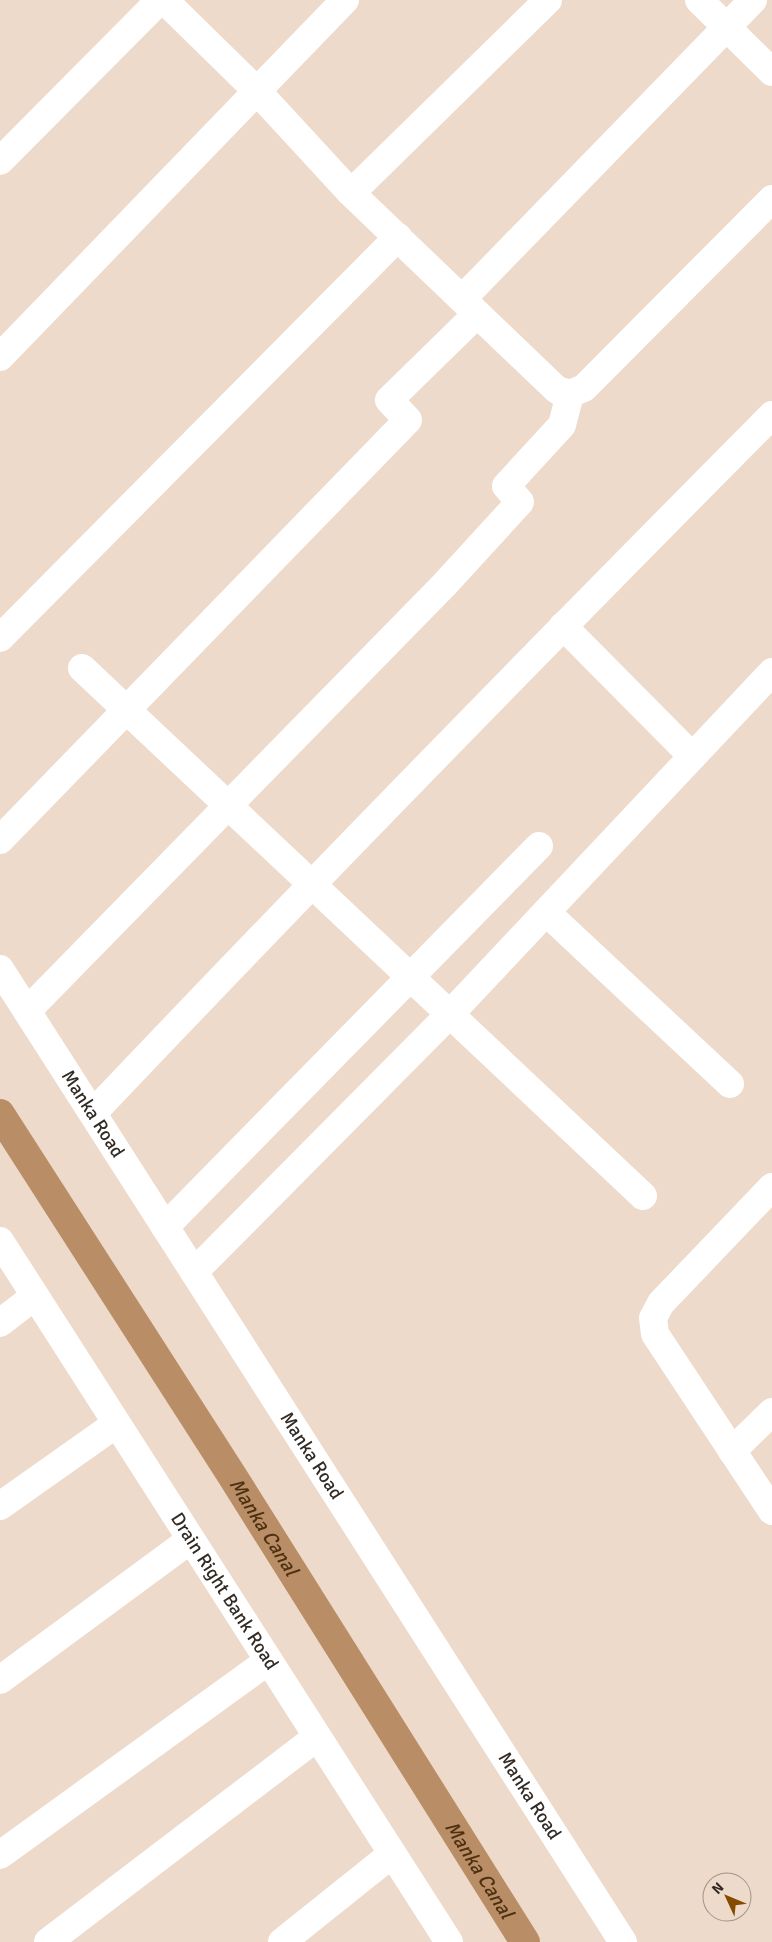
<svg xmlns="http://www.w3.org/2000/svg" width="772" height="1942" font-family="Signika,sans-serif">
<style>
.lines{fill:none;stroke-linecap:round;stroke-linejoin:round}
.canal{stroke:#b98e67;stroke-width:30}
.street{stroke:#fff;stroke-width:28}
.secondary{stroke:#fff;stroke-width:28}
.labels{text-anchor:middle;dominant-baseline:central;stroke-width:4;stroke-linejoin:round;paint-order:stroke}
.street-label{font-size:19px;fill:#322b25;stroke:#eddaca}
.water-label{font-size:20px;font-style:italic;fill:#4e3011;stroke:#eddaca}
</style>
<rect width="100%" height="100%" fill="#eddaca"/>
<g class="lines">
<path class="canal" id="s1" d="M0 1114 231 1474 525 1942"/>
<g class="street">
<path d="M164 0 257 91 351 193 557 390 570 394 584 388 772 199"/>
<path d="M699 0 772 72"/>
<path d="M0 161 160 0"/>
<path d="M351 193 548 0"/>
<path d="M462 299 753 0"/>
<path d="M0 357 345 0"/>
<path d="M563 626 692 756"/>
<path d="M0 638 398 237"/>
<path d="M82 668 643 1196"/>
<path d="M0 840 408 420 389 400 477 314"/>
<path d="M546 912 730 1084"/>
<path d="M27 1011 444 585 520 502 506 486 562 425 570 394"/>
<path d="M93 1113C316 878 543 646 772 415"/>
<path d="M772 1187 661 1303 653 1318 655 1334 772 1511"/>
<path d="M165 1227 539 846"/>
<path d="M194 1272 450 1014 772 672"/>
<path d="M0 1323 35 1296"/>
<path d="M732 1451 772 1412"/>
<path d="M0 1506 116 1424"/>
<path d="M0 1680 190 1540"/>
<path d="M0 1855 268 1661"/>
<path d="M48 1942 317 1737"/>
<path d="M282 1942 392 1854"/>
</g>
<g class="secondary">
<path id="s2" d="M0 969 623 1942"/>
<path id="s3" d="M0 1241 449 1942"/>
</g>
</g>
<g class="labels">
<g class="street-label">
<text stroke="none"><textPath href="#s2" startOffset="172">Manka Road</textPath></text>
<text stroke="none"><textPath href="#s2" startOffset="578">Manka Road</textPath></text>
<text stroke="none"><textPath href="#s3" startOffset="416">Drain Right Bank Road</textPath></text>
<text stroke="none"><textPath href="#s2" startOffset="982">Manka Road</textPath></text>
</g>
<g class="water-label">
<text stroke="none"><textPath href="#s1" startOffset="490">Manka Canal</textPath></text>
<text stroke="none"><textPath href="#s1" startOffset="895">Manka Canal</textPath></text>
</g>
</g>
<g transform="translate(727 1897) rotate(314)"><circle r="24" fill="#eddaca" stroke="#a29488"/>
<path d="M0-4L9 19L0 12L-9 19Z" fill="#844b00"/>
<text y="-8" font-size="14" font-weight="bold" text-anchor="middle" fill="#322b25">N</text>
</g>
</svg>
